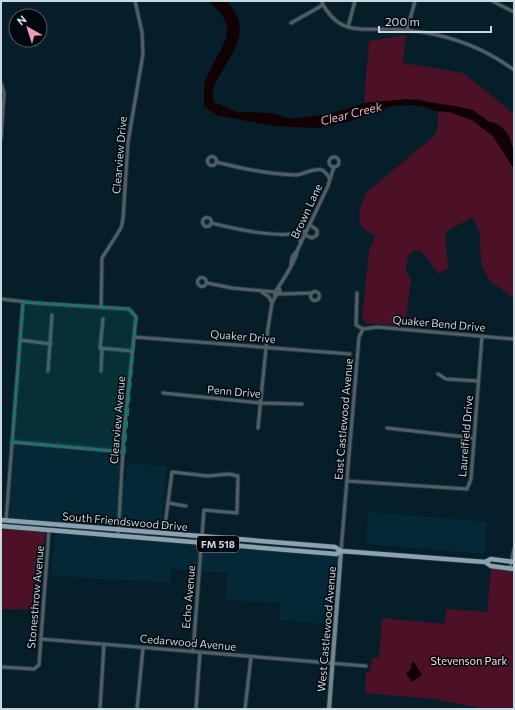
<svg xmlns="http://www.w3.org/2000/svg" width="515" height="710" font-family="Commissioner,sans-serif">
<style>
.built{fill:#052836}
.green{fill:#4d1127}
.water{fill:#110004}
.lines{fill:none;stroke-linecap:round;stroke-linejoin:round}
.street-casing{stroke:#213842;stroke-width:5}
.secondary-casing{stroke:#213842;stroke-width:6}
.primary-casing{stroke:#213842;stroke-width:6}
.street{stroke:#535e64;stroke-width:3}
.secondary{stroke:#73858f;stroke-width:4}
.primary{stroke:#8ca3af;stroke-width:4.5}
.marked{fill:#0f766e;fill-opacity:0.2;stroke:#0f766e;stroke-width:3;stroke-dasharray:8 5;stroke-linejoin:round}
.labels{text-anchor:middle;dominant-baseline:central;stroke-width:3;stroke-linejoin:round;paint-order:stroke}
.shield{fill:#01070c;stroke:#8e99a0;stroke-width:1}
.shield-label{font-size:10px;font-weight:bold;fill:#cad8df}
.street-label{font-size:11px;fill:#cad8df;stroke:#01070c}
.park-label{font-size:11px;fill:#f6dce2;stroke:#01070c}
.water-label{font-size:12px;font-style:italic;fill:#f2a8bb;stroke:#01070c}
</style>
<rect width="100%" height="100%" fill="#051e29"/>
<g class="built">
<path d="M14 438 122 447 119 481H126L127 463 167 466 161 531 8 519Z"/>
<path d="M368 512 487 522 484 554 366 544Z"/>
<path d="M55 534 336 556 338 560 333 625 279 620 281 603 226 600 228 573 172 569 170 583 113 579 115 559 113 580 51 575Z"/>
</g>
<g class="green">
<path d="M406 35 403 63 463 73 514 114V152L497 123 488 121 481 115 419 99 364 103 369 41Z"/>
<path d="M440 111 449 112 472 120 493 136 514 169V298L490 281 481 263 480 234 473 217 445 232 448 269 438 273 422 252 414 250 408 256 406 271 411 279 405 326 366 323 362 319 369 251 376 235C352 229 358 210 367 192L433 137 438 128V115Z"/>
<path d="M1 529 45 532 38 610 1 609Z"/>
<path d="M491 568 514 571V709H486L435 699 365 693 366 672H370L372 658H379L382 618 444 624 446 609 487 612Z"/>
</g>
<g class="water">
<path d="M208 1H226C267 42 202 75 214 102L237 112 272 113 290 119 330 114 364 103 408 99 455 106 473 110 488 121 502 127 509 136 514 152V169L493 136 472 120 449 112 435 111 424 107 414 105 392 106 367 114 354 120 318 128 273 126 217 115 204 106C204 98 203 86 206 79 219 46 245 30 208 1Z"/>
<path d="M414 662 422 675 412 682 406 673 411 669V664Z"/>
</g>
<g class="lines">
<g class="street-casing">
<g id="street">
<path d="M321 1C338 34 357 29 388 29 404 30 421 31 437 35 464 41 491 53 514 70"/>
<path d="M492 1 514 12"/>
<path d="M291 23 323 5"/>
<path d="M348 27 355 1"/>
<path d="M407 30 415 1"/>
<path d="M1 83 4 93 1 138"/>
<circle cx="212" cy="161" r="4.5"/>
<circle cx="334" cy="162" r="5"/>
<path d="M216 162C243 169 268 174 295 175 303 175 315 167 322 170 326 172 328 176 330 179L328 186 297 251C297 259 280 285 275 292V297L280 291 279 288"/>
<path d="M330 179 334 167"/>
<circle cx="207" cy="222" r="4.5"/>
<path d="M211 223C236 229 282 240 306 231"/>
<path d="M294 233 301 242"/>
<path d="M305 235 312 238 317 235V230L310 225"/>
<path d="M291 265 292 257 297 251"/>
<circle cx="202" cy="282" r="4.5"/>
<path d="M207 283 232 288 275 292"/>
<circle cx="315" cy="296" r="4.5"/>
<path d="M262 292 269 297 272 303"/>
<path d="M357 293 356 325 363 329"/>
<path d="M279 294 312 293"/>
<path d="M1 299 35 303 129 309 136 317 124 433 118 536"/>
<path d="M101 307 102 258 121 228 123 219 128 142 143 54 142 32 135 1"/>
<path d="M103 319 100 348 132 351"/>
<path d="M363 329 377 327 514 339"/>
<path d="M134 337 350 354"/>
<path d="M20 340 51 344"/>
<path d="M48 371 52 315"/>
<path d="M101 371 102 348"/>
<path d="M438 374 446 379 478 381"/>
<path d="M163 393 261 403 302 404"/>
<path d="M258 428 268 328 272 303 275 297"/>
<path d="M387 428 474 438"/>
<path d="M12 442 124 452"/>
<path d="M347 481 467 489 471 479 482 336"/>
<path d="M168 503 186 506"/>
<path d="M6 521 23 302"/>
<path d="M164 533 172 472 208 476 229 474 238 476 237 513 204 510 193 652"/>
<path d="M341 551 359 337 363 329"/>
<path d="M510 568 514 549"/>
<path d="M41 639 366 666"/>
<path d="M1 667 34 669 39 665 49 530"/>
<path d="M100 709 104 644"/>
<path d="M137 709 143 648"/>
<path d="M196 709 200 652"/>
<path d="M245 709 251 657"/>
</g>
</g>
<g class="secondary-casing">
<path id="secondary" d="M329 709 341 551"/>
</g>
<g class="primary-casing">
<g id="primary">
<path d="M1 520 335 547 341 551 485 562 491 566 514 569"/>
<path d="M1 526 336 554 341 551"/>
<path d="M485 562 491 559 514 562"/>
</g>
</g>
<use href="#street" class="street"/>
<use href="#secondary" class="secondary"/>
<use href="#primary" class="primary"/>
</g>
<path class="marked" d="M23 302 129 309 136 317 124 452 12 442Z"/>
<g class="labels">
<rect class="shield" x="197" y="536" width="42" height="16" rx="3"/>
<g class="shield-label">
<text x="218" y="544">FM 518</text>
</g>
<g class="street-label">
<text transform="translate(119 155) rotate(-85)">Clearview Drive</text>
<text transform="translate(306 211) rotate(-65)">Brown Lane</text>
<text transform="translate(439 323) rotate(5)">Quaker Bend Drive</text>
<text transform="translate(243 336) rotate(5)">Quaker Drive</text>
<text transform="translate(234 391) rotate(5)">Penn Drive</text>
<text transform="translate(343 419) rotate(-85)">East Castlewood Avenue</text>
<text transform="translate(117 420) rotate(-85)">Clearview Avenue</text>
<text transform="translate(465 436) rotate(-85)">Laurelfield Drive</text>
<text transform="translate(125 521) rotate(5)">South Friendswood Drive</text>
<text transform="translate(35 597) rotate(-85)">Stonesthrow Avenue</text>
<text transform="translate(188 597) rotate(-85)">Echo Avenue</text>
<text transform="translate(326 629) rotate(-85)">West Castlewood Avenue</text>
<text transform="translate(188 642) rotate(5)">Cedarwood Avenue</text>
</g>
<g class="park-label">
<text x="469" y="660">Stevenson Park</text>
</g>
<g class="water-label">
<text transform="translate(351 113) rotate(-14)">Clear Creek</text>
</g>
</g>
<rect width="515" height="710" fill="none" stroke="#cad8df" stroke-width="4"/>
<g transform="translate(28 28) rotate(321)"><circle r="19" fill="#01070c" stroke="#515b60"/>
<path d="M0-3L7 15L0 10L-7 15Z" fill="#f19ab1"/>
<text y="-6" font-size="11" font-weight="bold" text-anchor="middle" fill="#cad8df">N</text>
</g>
<path d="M379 26v6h112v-6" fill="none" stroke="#cad8df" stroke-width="2"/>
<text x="385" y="26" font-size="12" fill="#cad8df" stroke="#01070c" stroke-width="3" paint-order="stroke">200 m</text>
</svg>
